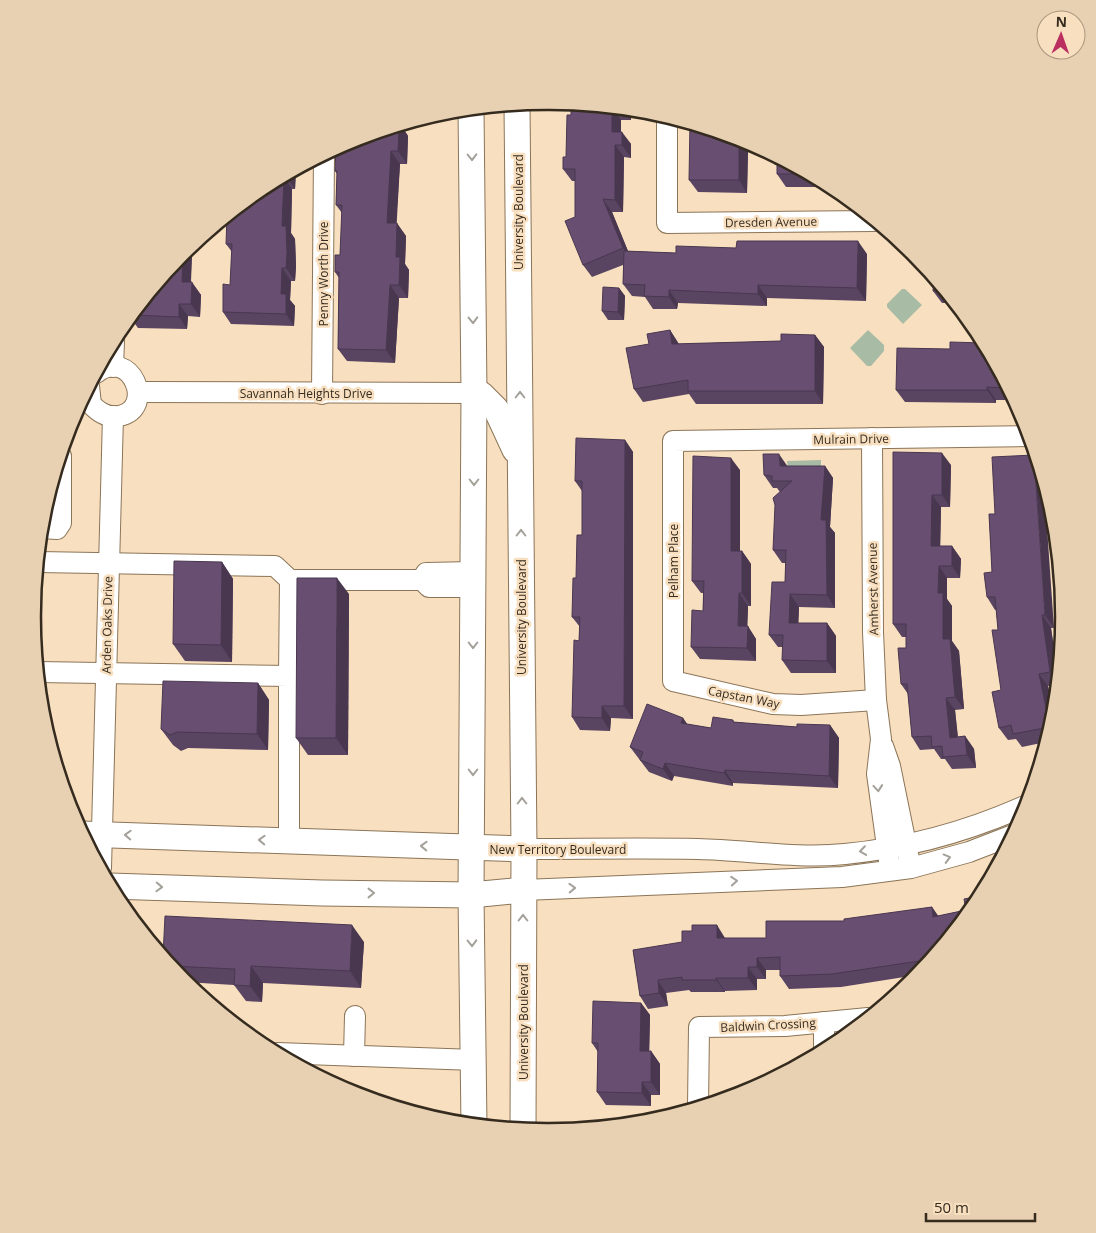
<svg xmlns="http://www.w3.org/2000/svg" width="1096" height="1233" font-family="'Open Sans',sans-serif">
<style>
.green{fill:#a8bba4}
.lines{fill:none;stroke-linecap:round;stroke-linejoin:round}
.minor-casing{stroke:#8b7558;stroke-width:22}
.major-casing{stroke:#8b7558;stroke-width:27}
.minor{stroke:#fff;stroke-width:20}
.major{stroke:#fff;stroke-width:25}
.wall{fill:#594462}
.shaded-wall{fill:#493750}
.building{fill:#684f72;stroke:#493750}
.oneway{stroke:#a4a09a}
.labels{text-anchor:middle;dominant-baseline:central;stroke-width:5;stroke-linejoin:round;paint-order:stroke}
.street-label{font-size:12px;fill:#352b1f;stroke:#f8dfbf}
.rim{fill:none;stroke:#352b1f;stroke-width:2.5}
</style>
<rect width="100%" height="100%" fill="#f8dfbf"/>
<g class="green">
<path d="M902 289H905L922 305 903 324 887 307V304Z"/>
<path d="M868 330 884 345V351L871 366H867L850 348Z"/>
<path d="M821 460V478H789L787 461Z"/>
</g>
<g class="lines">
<g class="minor-casing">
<g id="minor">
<path d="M667 116V223L874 221"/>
<path d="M113 367 114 341"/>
<path d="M89 386 91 404C98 412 107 418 119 416 157 409 131 346 96 373"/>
<path d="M138 392 474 393"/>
<path d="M322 394 324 155"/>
<path d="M872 438 873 632 876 700 881 739 877 774 889 861"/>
<path d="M41 528 57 529 61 523V456"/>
<path d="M38 562 275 566 290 580H422L426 573 473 572"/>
<path d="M424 582 429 587H473"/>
<path d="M38 672 289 676V841"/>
<path d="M289 676 290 580"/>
<path d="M876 700 801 705 773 704 673 681V441L1029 436"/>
<path d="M883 746 890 766 909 859"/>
<path d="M524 849C582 849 640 848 698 849 747 850 796 859 845 854 908 848 969 831 1027 805"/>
<path d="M101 868 113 416"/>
<path d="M523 890 842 877 911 868 969 852 1013 835"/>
<path d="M824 1022V1051"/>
<path d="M277 1053 475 1060"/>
<path d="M354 1056 355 1016"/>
<path d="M698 1107 699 1027 785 1026 868 1018"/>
</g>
</g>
<g class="major-casing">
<g id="major">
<path d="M517 104 524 849 523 1130"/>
<path d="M471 109 474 393 471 895 474 1125"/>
<path d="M474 393 481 394 496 409 515 450"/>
<path d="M82 834 524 849"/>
<path d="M110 886 322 893 471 895 523 890"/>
</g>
</g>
<use href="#minor" class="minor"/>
<use href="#major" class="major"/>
</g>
<g class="wall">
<path d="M571 103 631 109V120H621V132L631 144V158L624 157 623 212H612L628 251 676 253 867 254 866 301 767 298V306L678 303 677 309H653L645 297 632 296 623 284V265L592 277 583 265 575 217V181H572L563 169 566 157 571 115Z"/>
<path d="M401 125 408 136 407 164H400L396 223 406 236 405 264 409 270 408 298H399L395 363 347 361 338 349 339 278 335 272 340 255 342 213 336 205 337 174 335 171 351 140Z"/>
<path d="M743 142 748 150 747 193 698 192 689 180Z"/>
<path d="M766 151 833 187H786L777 174V165H775Z"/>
<path d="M296 170 295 189H292L291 233 295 239 296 266 295 281H291L290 300 295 306 294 326 231 324 223 312 230 285 232 252 226 244 231 216 262 188Z"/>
<path d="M188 248 192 254 191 282 201 295 200 317 188 316 187 329 138 328 130 317 184 252Z"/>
<path d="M934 278 955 303H942L933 291Z"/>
<path d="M619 288 625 296 624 320H608L602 311Z"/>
<path d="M670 330 679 344 781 341 815 335 824 347 823 404H696L689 394 643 402 634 389 649 344Z"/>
<path d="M984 343 1014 400H996V403L905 402 896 390 950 349Z"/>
<path d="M625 440 633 452V719L611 718 610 731 580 730 572 717 579 641 580 627 572 617 576 578 582 535V491L575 481Z"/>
<path d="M893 452 951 465 950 507H941L940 546H952L961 559 960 578H947V599L952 606V641L959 651 964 709 955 710 958 737 965 736 974 749 976 768 952 769 945 759H941L934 749 920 750 912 737 908 694 901 684 906 648V637H902L893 624Z"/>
<path d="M787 466H825L833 478 830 527 835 533V608L799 607 798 623H827L836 636V673H791L782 660 783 647H778L769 635 785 582 786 563H782L773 550 780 492 777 488H773L764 475Z"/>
<path d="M740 470V551H742L751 564V606H748L747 626 756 639V661L700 659 691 647 703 611V593H701L692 581Z"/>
<path d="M989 514 1054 628H1051L1058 676 1057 685 1048 686 1054 717 1046 742 1022 747 1016 739 1008 740 999 728 1001 690 998 630 996 610H995L987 597 992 572Z"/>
<path d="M222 562 233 579 232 662 185 661 173 644Z"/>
<path d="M349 594 348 755H308L296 738Z"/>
<path d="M258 683 269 700 268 750 188 748 181 751 173 745 161 729Z"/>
<path d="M683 718 687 724 711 728 733 720 734 722 797 727 830 725 839 738 838 788 733 783V786L674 776 672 781 649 772 630 747Z"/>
<path d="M976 903 917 975 841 987 789 989 780 976V970H766V979H757V990L725 991V992H691L689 990 666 993 668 1006 648 1009 640 996 633 950 725 938H766L844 921 932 907 938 916 966 910Z"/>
<path d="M364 942 361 988 263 983 262 1002 246 1001 234 985 185 982 163 956Z"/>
<path d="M641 1003 650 1015 649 1051H651L660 1064V1095H651V1106L606 1105 597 1092 598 1052 592 1043Z"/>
</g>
<g class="shaded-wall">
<path d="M612 107 621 120V144L612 132Z"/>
<path d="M623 108 631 109V120Z"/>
<path d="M401 125 408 136 407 164 398 151 399 126Z"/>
<path d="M622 132 631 144V158L622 145Z"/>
<path d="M734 137 743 139V142L748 150 747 193 739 180Z"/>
<path d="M615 145 624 157 623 212 615 200Z"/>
<path d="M391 151 400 164 396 235 387 223Z"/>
<path d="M296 170 295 189 286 176V175Z"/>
<path d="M284 176 292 189 291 233 295 239 296 266 295 281 286 268 282 226Z"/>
<path d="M603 199 612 212 632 261 623 248Z"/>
<path d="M397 223 406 236 405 264 409 270 408 298 399 285 396 257Z"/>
<path d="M858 241 867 254 866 301 857 288Z"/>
<path d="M188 248 192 254 190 294 182 282 183 253Z"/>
<path d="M282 268 291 281 290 300 295 306 294 326 286 314 281 294Z"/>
<path d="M192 282 201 295 200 317 191 304Z"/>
<path d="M390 285 399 298 395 363 386 350Z"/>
<path d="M758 285 767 298V306L758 294Z"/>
<path d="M619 288 625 296 624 320 618 312Z"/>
<path d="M669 290 678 303 677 309 669 297Z"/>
<path d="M179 304 188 316 187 329 179 317Z"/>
<path d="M670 330 678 343 681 357 672 344Z"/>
<path d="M815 335 824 347 823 404 815 391Z"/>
<path d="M987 387 996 400V403L987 390Z"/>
<path d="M625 440 633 452V719L624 706Z"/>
<path d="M942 453 951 465 950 507 942 495Z"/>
<path d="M779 454 788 467 780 466Z"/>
<path d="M1034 455 1036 458 1044 484 1054 628 1045 615Z"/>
<path d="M731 458 740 470V564L731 551Z"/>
<path d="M825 466 833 478 830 527 835 533V608L827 595 821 520Z"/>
<path d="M932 495 941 507 940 559 931 546Z"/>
<path d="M952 546 961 559 960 578 952 566Z"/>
<path d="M742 551 751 564V606L742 593Z"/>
<path d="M222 562 233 579 232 662 221 645Z"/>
<path d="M939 566 947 578V599L952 606V641L959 651 964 709 955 697 943 639 938 593Z"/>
<path d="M337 578 349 594 348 755 336 738Z"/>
<path d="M739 593 748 606 747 639 738 626Z"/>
<path d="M790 594 799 607 798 636 789 623Z"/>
<path d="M1042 615 1051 628 1058 676 1057 682 1050 672Z"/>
<path d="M827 623 836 636V673L827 661Z"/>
<path d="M748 626 756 639V661L747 648Z"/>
<path d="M1039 674 1048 686 1054 715 1050 728Z"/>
<path d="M258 683 269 700 268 750 257 734Z"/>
<path d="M946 698 955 710 959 750 950 738Z"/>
<path d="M602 706 611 718 610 731 602 718Z"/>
<path d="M683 718 692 731 681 723Z"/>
<path d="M830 725 839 738 838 788 829 776Z"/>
<path d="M965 736 974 749 976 768 967 755Z"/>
<path d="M665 763 674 776 672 781 663 769Z"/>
<path d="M725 770 733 783V786L724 773Z"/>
<path d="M932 907 941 920 933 917Z"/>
<path d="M352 925 364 942 361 988 350 971Z"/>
<path d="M717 925 725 938V951L717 938Z"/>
<path d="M757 958 766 970V979L757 967Z"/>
<path d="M251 966 263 983 262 1002 250 986Z"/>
<path d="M748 967 757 979V990L748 978Z"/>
<path d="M716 978 725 991V992L716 980Z"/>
<path d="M658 980 666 993 668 1006 659 993Z"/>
<path d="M641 1003 650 1015 649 1064 640 1051Z"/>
<path d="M651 1051 660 1064V1095L651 1082Z"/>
<path d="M642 1082 651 1095V1106L642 1093Z"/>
</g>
<g class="building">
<path d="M571 103 612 107V132H622V145H615V200L603 199 623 248 583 265 565 221 575 217V169H563V157H566L567 115H571Z"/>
<path d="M690 123 739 138V180H689Z"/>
<path d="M399 126 398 151H391L387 223H397L396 257H400L399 285H390L386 350 338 349 339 272H335V255H340L342 205H336L337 171H335L336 148 351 140Z"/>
<path d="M777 157 809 174H777Z"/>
<path d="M286 175V176H284L282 226H286L287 253 286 268H282L281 294H286V314L223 312V284L230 285 232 244H226L227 216H231V213L262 188Z"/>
<path d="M737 241H858L857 288 758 285V294L669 290V297L644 296 645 285 623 284 624 251 676 253V246L736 248Z"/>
<path d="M183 253 182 282H192L191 304H179V317L132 315Z"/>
<path d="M934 278 944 291H933Z"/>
<path d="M603 287 619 288 618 312 602 311Z"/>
<path d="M670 330 672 344 781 341V334L815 335V391H688V380L634 389 626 348 649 344 647 334Z"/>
<path d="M950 342 984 343 1008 388 987 387V390H896L897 348 950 349Z"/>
<path d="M576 438 625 440 624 706H602V718L572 717 574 640 579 641 580 617H572L573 578H576L577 535H582V481H575Z"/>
<path d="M893 452 942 453V495H932L931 546H952V566H939L938 593H943V639H950L955 697 946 698 950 738 965 736 967 755 943 757 942 746 932 747 931 736 912 737 907 684H901L898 648H906V624H893Z"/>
<path d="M763 454H779L780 466H825L821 520H826L827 595 790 594 789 623H827V661L782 660 783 635H769L772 582H785L786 550H773L775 505 773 498 792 481H772V476L764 475Z"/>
<path d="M1034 455 1045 615H1042L1050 672 1039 674 1050 727 1013 734 1011 725 999 728 992 692 1001 690 992 630H998L995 597H987L984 573 992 572 989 514H995L992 457Z"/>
<path d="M693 456 731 458V551H742V593H739L738 626H748L747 648 691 647 692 610 703 611 704 581H692Z"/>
<path d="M174 561 222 562 221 645 173 644Z"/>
<path d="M297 578H337L336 738H296Z"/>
<path d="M163 681 258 683 257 734 177 732 170 735 161 729Z"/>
<path d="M647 704 683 718 681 723 711 728 713 717 733 720V722L797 727V724L830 725 829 776 725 770 724 773 665 763 663 769 640 760 643 752 630 747Z"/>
<path d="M980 896 976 903 933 956 925 957 926 960 832 974 780 976V957L757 958V967H748V978H716V980H682V977L658 980 659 993 640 996 633 950 682 942V931H692V925H717V938H766V921H844V919L932 907 933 917 966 910 964 899Z"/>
<path d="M165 916 352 925 350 971 251 966 250 986 234 985 235 969 171 966 163 956Z"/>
<path d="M593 1001 641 1003 640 1051H651V1082H642V1093L597 1092 598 1043H592Z"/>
</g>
<defs><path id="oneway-chevron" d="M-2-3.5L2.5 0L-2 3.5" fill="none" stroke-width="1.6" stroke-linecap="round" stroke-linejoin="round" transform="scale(1.25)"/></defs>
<g class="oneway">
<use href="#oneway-chevron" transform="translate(472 157) rotate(89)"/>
<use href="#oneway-chevron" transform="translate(473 320) rotate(89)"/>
<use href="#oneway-chevron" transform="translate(520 395) rotate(-90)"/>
<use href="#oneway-chevron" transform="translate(474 482) rotate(90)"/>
<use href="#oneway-chevron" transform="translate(521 533) rotate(-90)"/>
<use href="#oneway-chevron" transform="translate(473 645) rotate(90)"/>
<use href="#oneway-chevron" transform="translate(473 772) rotate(90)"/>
<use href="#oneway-chevron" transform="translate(878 788) rotate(85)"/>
<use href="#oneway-chevron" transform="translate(522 801) rotate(-90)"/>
<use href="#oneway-chevron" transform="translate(128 835) rotate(-178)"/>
<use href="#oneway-chevron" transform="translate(262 840) rotate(-178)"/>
<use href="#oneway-chevron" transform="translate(424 846) rotate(-178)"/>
<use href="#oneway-chevron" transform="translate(863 851) rotate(172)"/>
<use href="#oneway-chevron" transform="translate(947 858) rotate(-15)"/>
<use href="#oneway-chevron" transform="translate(734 881) rotate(-4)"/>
<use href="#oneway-chevron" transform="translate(159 887) rotate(2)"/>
<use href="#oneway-chevron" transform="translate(572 888) rotate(-2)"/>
<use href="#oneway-chevron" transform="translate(371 893)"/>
<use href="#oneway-chevron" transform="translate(523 918) rotate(-90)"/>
<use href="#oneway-chevron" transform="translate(472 943) rotate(89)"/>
</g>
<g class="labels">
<g class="street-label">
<text transform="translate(518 212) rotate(-90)">University Boulevard</text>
<text transform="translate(771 222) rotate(-1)">Dresden Avenue</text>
<text transform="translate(323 274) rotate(-90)">Penny Worth Drive</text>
<text x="306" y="393">Savannah Heights Drive</text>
<text transform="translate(851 439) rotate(-1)">Mulrain Drive</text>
<text transform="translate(673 561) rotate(-90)">Pelham Place</text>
<text transform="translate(873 589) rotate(-91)">Amherst Avenue</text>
<text transform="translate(521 617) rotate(-90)">University Boulevard</text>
<text transform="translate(107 625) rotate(-89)">Arden Oaks Drive</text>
<text transform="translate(744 697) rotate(11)">Capstan Way</text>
<text x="558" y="849">New Territory Boulevard</text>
<text transform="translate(523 1022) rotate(-90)">University Boulevard</text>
<text transform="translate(768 1025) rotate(-3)">Baldwin Crossing</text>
</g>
</g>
<path d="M0 0H1096V1233H0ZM547 110H549A506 506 0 0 1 1055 616V617A506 506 0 0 1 549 1123H547A506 506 0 0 1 41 617V616A506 506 0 0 1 547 110Z" fill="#e8d1b2" fill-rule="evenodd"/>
<path class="rim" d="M547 110H549A506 506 0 0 1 1055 616V617A506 506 0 0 1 549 1123H547A506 506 0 0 1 41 617V616A506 506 0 0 1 547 110Z"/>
<g transform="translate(1061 35) rotate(2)"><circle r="24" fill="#f8dfbf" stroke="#aa977f"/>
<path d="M0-4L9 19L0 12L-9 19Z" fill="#bb2e60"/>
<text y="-8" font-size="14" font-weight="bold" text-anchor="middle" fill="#352b1f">N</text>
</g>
<path d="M926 1213v8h109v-8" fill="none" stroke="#352b1f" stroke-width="2.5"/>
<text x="934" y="1213" font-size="15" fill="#352b1f" stroke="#f8dfbf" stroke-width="4" paint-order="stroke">50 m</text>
</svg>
